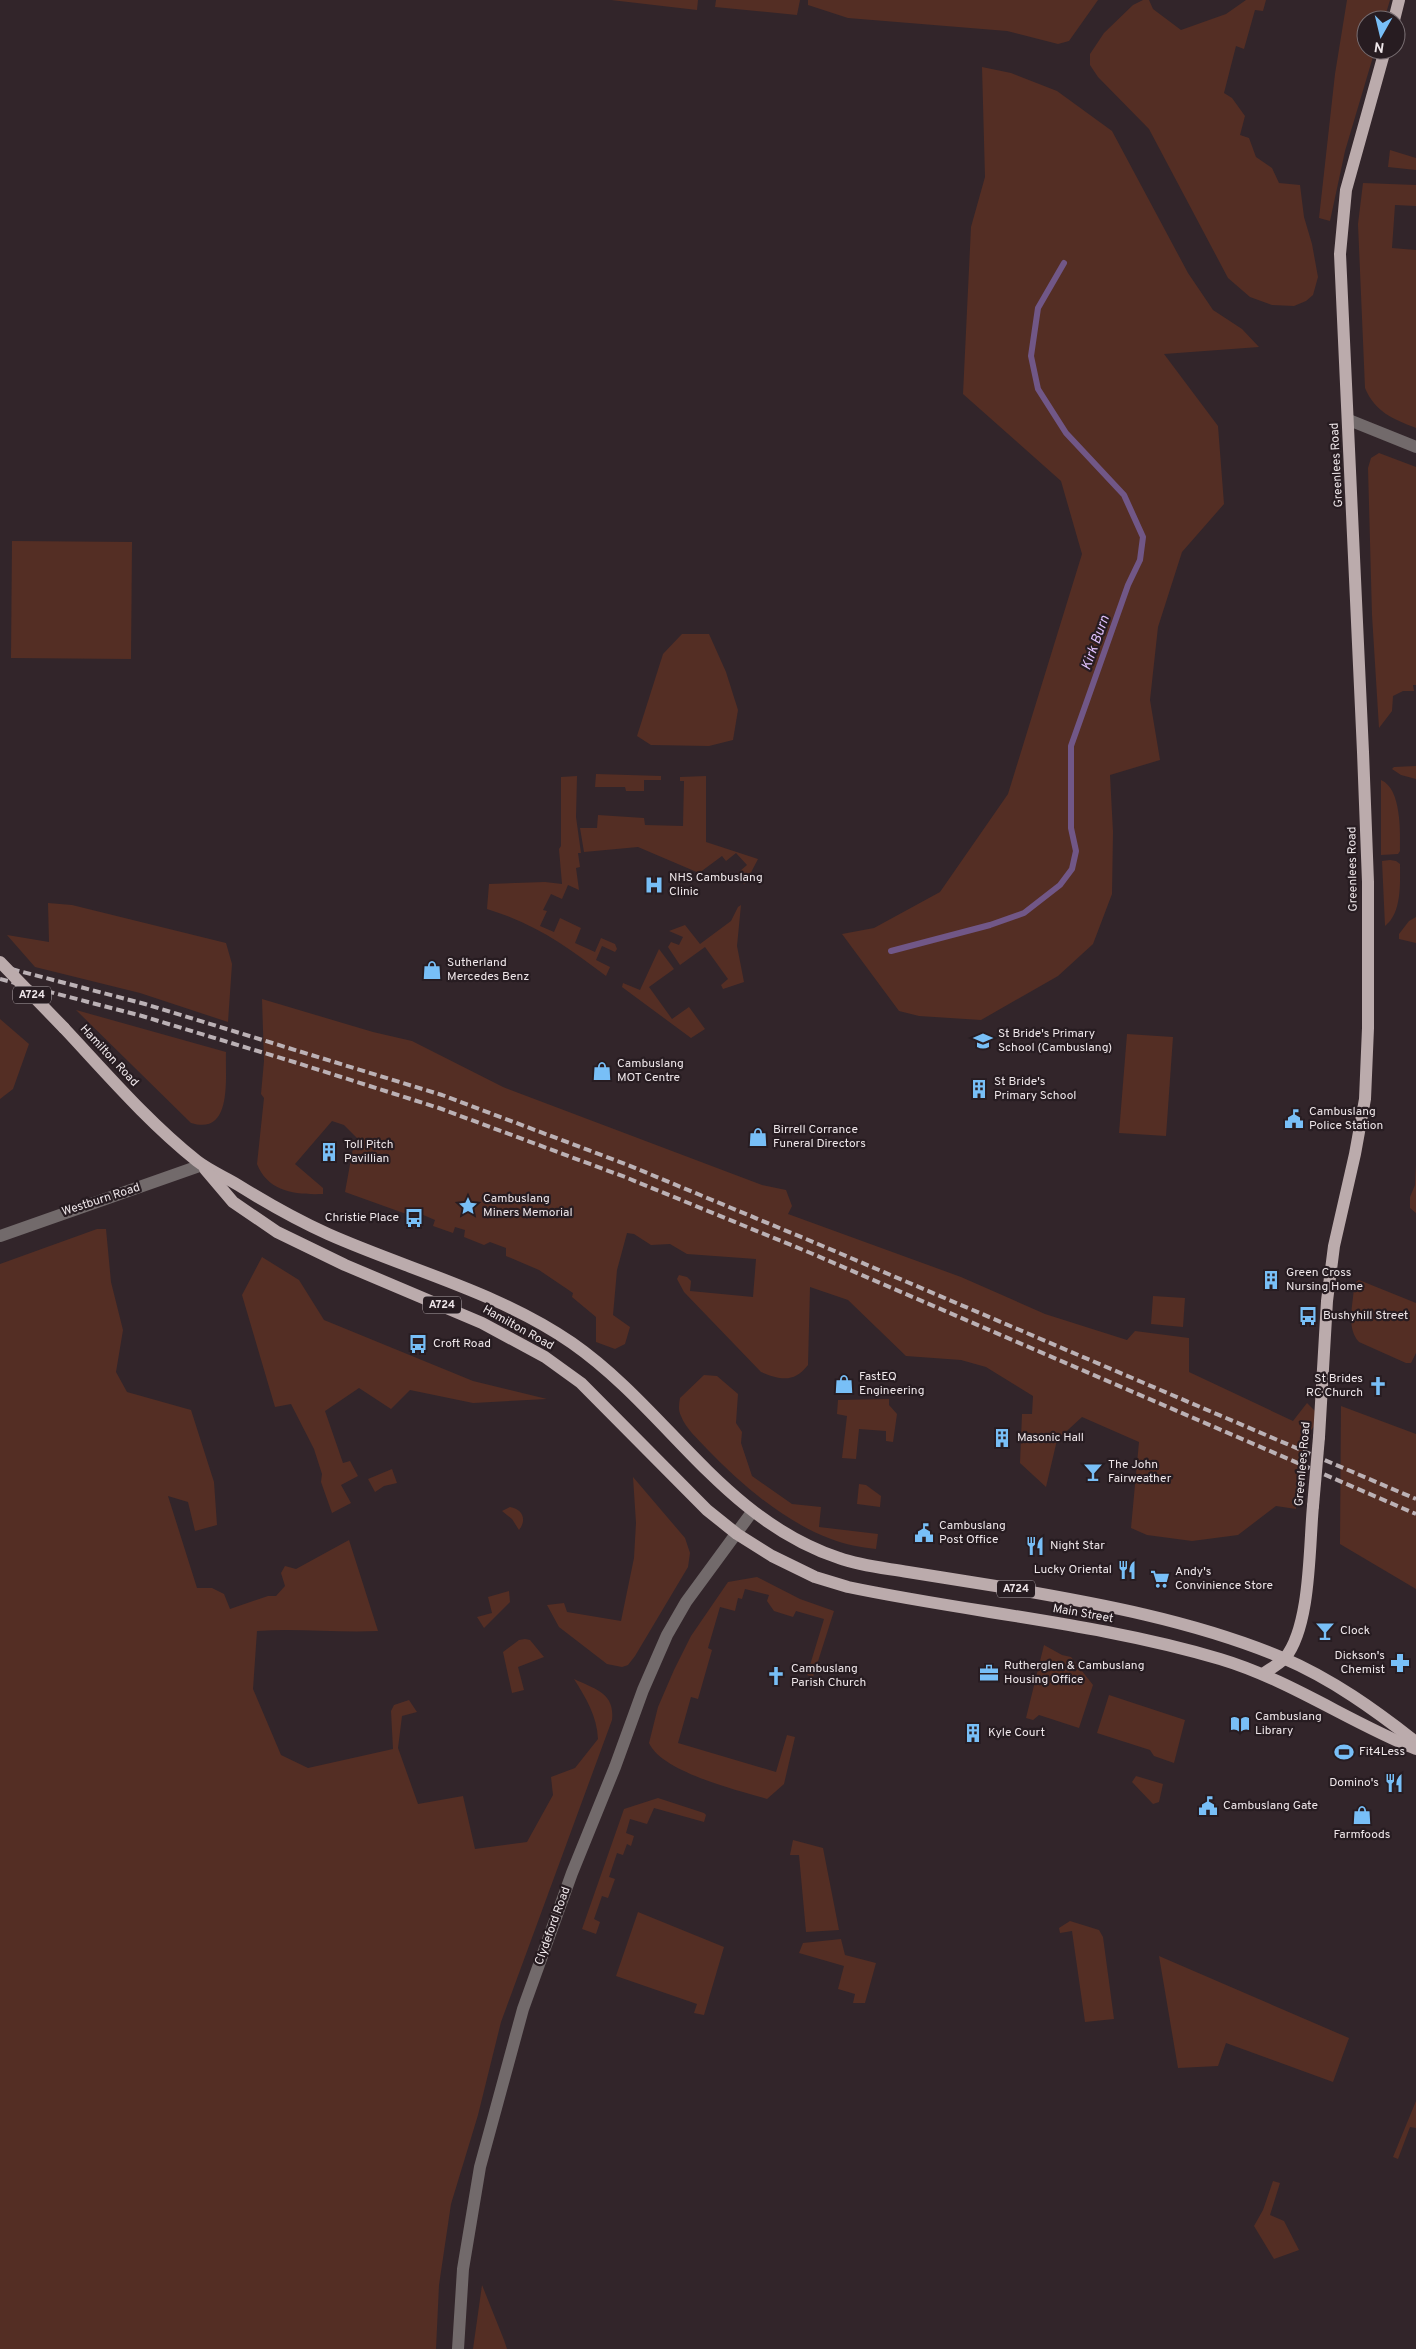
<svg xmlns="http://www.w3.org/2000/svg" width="1416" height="2349" font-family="Overpass,sans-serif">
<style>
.green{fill:#542e24}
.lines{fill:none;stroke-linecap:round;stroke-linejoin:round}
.stream{stroke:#715787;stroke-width:6}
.minor{stroke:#726a6b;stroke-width:12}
.major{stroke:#bbabac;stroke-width:12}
.rail{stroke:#bbb1b5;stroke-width:4;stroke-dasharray:8 4;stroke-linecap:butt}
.major-bridge{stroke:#bbabac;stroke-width:12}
.labels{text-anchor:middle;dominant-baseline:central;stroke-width:4.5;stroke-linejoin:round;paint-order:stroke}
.shield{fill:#271c21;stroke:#b2a9ad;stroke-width:1}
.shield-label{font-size:11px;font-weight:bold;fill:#eee6e9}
.street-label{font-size:12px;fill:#eee6e9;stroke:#271c21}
.poi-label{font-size:12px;fill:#eee6e9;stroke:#271c21;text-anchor:start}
.water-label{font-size:14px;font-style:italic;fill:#dfc0fb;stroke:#271c21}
</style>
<rect width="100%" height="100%" fill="#32252a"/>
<g class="green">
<path d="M611 0H698L697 10Z"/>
<path d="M716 0H800L797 15 715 7Z"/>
<path d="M808 0H1098L1069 41 1058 44 1007 31 848 18 808 5Z"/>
<path d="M1143 0H1149L1153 9 1181 30 1226 14 1246 0H1266L1263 11 1255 10 1244 49 1236 46 1224 93 1232 98 1245 116 1240 135 1249 138 1256 157 1272 168 1279 183 1300 185 1304 217 1312 244 1318 277 1313 295 1306 301 1294 306 1272 305 1250 297 1228 278 1149 129 1098 77 1090 65V54L1104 33 1133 5Z"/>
<path d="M1347 0H1390L1384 20H1366V50H1375L1345 151 1330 221 1319 218 1335 74Z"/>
<path d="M982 67 1011 73 1057 91 1112 131 1188 273 1213 310 1242 329 1259 347 1164 354 1218 426 1224 504 1182 552 1158 627 1150 700 1160 760 1110 775 1113 832 1112 894 1093 944 1058 976 981 1020 919 1016 899 1011 842 934 874 928 940 892 1008 794 1082 554 1061 481 963 394 971 227 985 177Z"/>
<path d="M1390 150 1416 158V170L1388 167Z"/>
<path d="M1363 183 1416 185V206L1395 205 1392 248 1416 250V428C1393 419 1375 412 1365 388L1358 224Z"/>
<path d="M1379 453 1416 467V685H1413L1414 691H1403L1393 696 1392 711 1379 728 1372 615 1368 468 1371 458Z"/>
<path d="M12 541 132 542 131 659 11 658Z"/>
<path d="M682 634H709L726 672 738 710 733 740 709 746 651 745 637 736 663 654Z"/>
<path d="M1416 766V779L1401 775 1392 769 1394 767Z"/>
<path d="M596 774 661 776V780H644V791H626L625 787H595Z"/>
<path d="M577 776 576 817 581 853H578L580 867 576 868 579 890 568 885 562 899 551 894 543 910 547 911 540 926 554 932 560 918 581 928 575 943 595 952 601 938 615 944 617 949 615 952 602 946 596 960 610 967 606 976C566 946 536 924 487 909L489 884 545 882 562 884 559 849 561 846V777Z"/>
<path d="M706 776V842L758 859 745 884 732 878 747 865 736 853 726 861 722 856 699 873 638 847 584 852 580 828H597L598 815 644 818 645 825 683 826 684 781H680V777Z"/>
<path d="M1381 780C1402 789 1400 833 1400 851L1398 854 1381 855Z"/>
<path d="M1390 860 1396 861 1400 864C1400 883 1402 913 1385 926L1382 861Z"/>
<path d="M48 903 72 905 226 943 232 964 228 1022 140 993 35 967 7 935 49 942Z"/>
<path d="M741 905 737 946 744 982 723 989 721 985 728 979 705 947 680 965 668 947 671 942 679 945 683 937 669 931 685 925 700 944 731 921 738 907Z"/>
<path d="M1416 917V943L1399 939V934L1409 921Z"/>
<path d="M659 949 674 969 649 987 672 1019 689 1007 705 1029 691 1038 622 987 623 983 640 990Z"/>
<path d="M262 999 373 1032 412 1041 503 1087 762 1185 786 1190 792 1206 788 1214 961 1277 1045 1314 1127 1340 1135 1331 1189 1338V1372L1293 1421 1307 1403 1315 1411 1316 1424C1297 1445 1298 1481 1296 1509L1276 1506 1238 1535 1192 1541 1147 1535 1131 1528 1139 1442 1082 1417 1057 1440 1046 1487 1020 1463 1022 1414H1032L1033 1396 986 1367 961 1360 906 1356 848 1300 810 1287 808 1365C794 1383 781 1380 761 1372L684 1292 677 1279 679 1275 687 1277 691 1281 690 1291 753 1297 756 1259 687 1254 670 1244 651 1245 634 1234 627 1233 617 1270 613 1315 630 1327 625 1344 615 1349 596 1342V1317L572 1297 573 1293 539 1270 506 1256V1248L490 1242 484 1245 464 1237 465 1230 455 1227 453 1233 433 1226 435 1220 414 1211 409 1215 345 1192 353 1148 360 1147 361 1142 344 1125 332 1121 295 1164 323 1188V1194C296 1195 268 1192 257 1164L264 1098 261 1094 264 1061Z"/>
<path d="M76 1010 226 1052C225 1078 233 1136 191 1123Z"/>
<path d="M0 1019 29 1044 13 1089 0 1099Z"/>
<path d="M1127 1034 1173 1037 1166 1136 1119 1133Z"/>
<path d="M1416 1164V1213L1410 1208V1197L1415 1185Z"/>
<path d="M97 1229H106L111 1282 123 1330 116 1372 127 1392 191 1410 214 1482 217 1525 195 1531 188 1502 168 1496 197 1588H212L224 1594 230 1609 268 1596H276L285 1586 281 1573 285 1566 296 1569 349 1540 378 1631C338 1633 297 1628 257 1631L253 1689 281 1755 308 1768 393 1749 391 1711 394 1705 409 1700 417 1712 402 1716 398 1748 418 1804 463 1796 475 1849 527 1842 553 1795 551 1777 575 1768 598 1739C597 1716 586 1698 574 1679 595 1689 615 1693 612 1720L501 2022 478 2115 451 2204 439 2285 436 2349H0V1264Z"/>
<path d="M262 1257 299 1280 324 1320 473 1381 547 1399 473 1403 410 1390 391 1409 359 1388 325 1411 343 1463 350 1461 358 1476 341 1485 351 1503 332 1513 321 1482 322 1474 314 1449 291 1404 275 1407 242 1295Z"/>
<path d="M1359 1280 1416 1303V1353L1411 1363H1406L1359 1342C1346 1328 1353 1305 1354 1287L1355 1283Z"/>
<path d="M1153 1296 1185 1298 1183 1327 1151 1324Z"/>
<path d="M704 1375 717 1376 738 1394 736 1423 742 1432 741 1443 752 1476 792 1504 821 1507 819 1527 878 1534 876 1549C860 1547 846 1545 831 1539 783 1521 742 1485 707 1449 698 1439 686 1429 681 1416 678 1410 679 1404 680 1398Z"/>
<path d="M889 1399V1405L897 1414 893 1442 886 1441V1431L859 1429 856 1459 842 1458 847 1416 837 1414 838 1400Z"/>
<path d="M1341 1406 1416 1434V1589L1340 1544Z"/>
<path d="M392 1469 397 1483 384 1486 375 1492 368 1479Z"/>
<path d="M633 1477 685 1538 690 1553 688 1567 635 1656 628 1665 622 1667 607 1664 559 1627 547 1605 564 1603 567 1612 621 1621 634 1558 636 1523Z"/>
<path d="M859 1484 866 1485 881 1496 880 1507 857 1504Z"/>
<path d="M510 1507C523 1509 527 1520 519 1530L512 1519 502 1511Z"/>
<path d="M757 1577 800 1599 834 1611 813 1677 807 1675 824 1619 796 1611 793 1617 774 1611 767 1601 769 1595 745 1589 742 1599 738 1598 735 1611 720 1607 708 1648 712 1650 698 1699 691 1697 678 1743 776 1772 787 1735 795 1737 784 1784 767 1799C737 1790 662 1772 649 1743L658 1707 674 1670 691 1636 728 1582Z"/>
<path d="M509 1591 510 1602 484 1628 477 1617 492 1613 488 1597Z"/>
<path d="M525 1639 530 1640 544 1657 518 1667 524 1690 512 1693 503 1652 519 1640Z"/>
<path d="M1044 1645 1062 1655 1071 1657 1093 1685 1079 1728 1039 1715 1033 1720 1026 1718Z"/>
<path d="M1109 1695 1185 1720 1174 1763 1154 1756 1150 1750 1097 1733Z"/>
<path d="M1136 1776 1163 1784 1159 1802 1153 1804 1132 1782Z"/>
<path d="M658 1798 704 1813 706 1815 704 1822 654 1808 647 1824 630 1819 626 1833 634 1836 631 1846 627 1844 623 1855 617 1853 609 1877 615 1879 608 1898 602 1896 594 1919 600 1922 596 1934 582 1929 624 1809Z"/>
<path d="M793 1840 823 1848 839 1930 806 1932 799 1855H790Z"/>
<path d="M638 1912 724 1947 704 2015 694 2013 697 2004 616 1976Z"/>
<path d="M1070 1921 1099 1930 1103 1937 1114 2019 1085 2022 1072 1931 1060 1933 1059 1928Z"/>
<path d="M841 1939 845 1955 876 1963 865 2003H853L855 1994 838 1989 844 1966 799 1953 803 1943Z"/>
<path d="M1159 1956 1349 2038 1333 2082 1226 2043 1218 2066 1178 2068Z"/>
<path d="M1416 2101V2128L1410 2127 1398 2159 1393 2157Z"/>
<path d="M1273 2181 1280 2183 1270 2215 1284 2221 1299 2250 1274 2259 1254 2226 1263 2210Z"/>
<path d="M482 2285 504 2340 507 2349H473Z"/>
</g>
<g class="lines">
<path class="stream" d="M891 951 990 925 1024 913 1060 885 1072 869 1076 851 1071 828V746L1128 585 1140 560 1143 537 1124 495 1066 433 1038 389 1031 356 1038 308 1064 263"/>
<g class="minor">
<path d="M1349 420 1416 447"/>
<path d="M0 1236 202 1165"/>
<path d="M458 2349 463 2269 480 2167 523 2009 572 1873 615 1767 643 1690 667 1635 686 1602 752 1512"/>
</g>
<g class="major">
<path d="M1394 20 1399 0"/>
<path d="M64 1028C107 1074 148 1122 197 1161 210 1171 225 1177 238 1185 267 1203 297 1220 328 1234 409 1270 498 1292 572 1343 668 1410 722 1519 839 1558 861 1566 885 1568 908 1572 940 1577 971 1582 1002 1587 1096 1603 1195 1621 1283 1658 1332 1679 1375 1710 1416 1742"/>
<path d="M205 1169 233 1202 277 1232 345 1265 482 1323 545 1357 581 1383 707 1510 737 1534 772 1556 815 1577 848 1587C972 1613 1099 1623 1220 1659 1290 1680 1349 1722 1416 1749"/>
<path d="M1319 1437 1327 1301 1334 1246 1355 1154 1365 1099 1368 1028V882L1363 752 1340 254 1346 190 1385 50"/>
<path d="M1263 1674C1270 1669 1279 1664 1285 1658 1311 1626 1309 1547 1313 1506"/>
</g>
<g class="rail">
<path d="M0 966 145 1004 442 1095 628 1165 818 1244 1416 1499"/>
<path d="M0 979 142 1016 294 1062 439 1108 625 1177 813 1254 1416 1514"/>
</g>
<g class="major-bridge">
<path d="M0 962 64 1028"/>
<path d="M1313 1506 1319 1437"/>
</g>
</g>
<defs>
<g id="hospital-bare" transform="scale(1.5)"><path d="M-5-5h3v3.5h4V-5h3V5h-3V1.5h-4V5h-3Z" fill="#78bff7" stroke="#271c21" stroke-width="2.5" paint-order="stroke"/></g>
<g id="shop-bare" transform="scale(1.5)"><path d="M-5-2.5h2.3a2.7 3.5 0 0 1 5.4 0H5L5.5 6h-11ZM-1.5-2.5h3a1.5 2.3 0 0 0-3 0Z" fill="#78bff7" stroke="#271c21" stroke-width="2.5" paint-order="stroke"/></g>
<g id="school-bare" transform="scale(1.5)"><path d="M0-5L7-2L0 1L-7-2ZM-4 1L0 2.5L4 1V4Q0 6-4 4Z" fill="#78bff7" stroke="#271c21" stroke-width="2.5" paint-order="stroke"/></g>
<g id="building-bare" transform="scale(1.5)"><path d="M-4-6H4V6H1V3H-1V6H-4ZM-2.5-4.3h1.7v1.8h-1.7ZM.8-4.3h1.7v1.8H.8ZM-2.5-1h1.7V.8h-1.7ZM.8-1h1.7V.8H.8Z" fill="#78bff7" stroke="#271c21" stroke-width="2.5" paint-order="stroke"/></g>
<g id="civic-bare" transform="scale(1.5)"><path d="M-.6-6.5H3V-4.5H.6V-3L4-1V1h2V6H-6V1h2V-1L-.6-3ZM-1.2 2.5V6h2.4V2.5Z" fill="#78bff7" stroke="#271c21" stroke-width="2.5" paint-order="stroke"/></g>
<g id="sight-bare" transform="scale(1.5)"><path d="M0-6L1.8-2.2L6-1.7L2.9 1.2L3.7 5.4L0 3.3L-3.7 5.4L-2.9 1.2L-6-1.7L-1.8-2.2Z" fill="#78bff7" stroke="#271c21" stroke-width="2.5" paint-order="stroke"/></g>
<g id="bus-bare" transform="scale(1.5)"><path d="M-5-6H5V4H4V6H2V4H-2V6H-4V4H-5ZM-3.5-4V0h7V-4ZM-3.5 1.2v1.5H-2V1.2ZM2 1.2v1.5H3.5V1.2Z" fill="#78bff7" stroke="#271c21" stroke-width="2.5" paint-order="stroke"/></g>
<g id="church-bare" transform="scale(1.5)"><path d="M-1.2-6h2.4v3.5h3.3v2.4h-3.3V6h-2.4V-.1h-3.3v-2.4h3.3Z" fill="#78bff7" stroke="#271c21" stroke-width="2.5" paint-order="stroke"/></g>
<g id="bar-bare" transform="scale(1.5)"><path d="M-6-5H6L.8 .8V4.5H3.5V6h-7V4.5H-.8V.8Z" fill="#78bff7" stroke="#271c21" stroke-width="2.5" paint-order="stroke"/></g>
<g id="restaurant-bare" transform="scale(1.5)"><path d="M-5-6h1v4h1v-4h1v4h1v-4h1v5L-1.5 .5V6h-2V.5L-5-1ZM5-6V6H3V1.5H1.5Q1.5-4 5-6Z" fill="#78bff7" stroke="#271c21" stroke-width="2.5" paint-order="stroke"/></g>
<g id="supermarket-bare" transform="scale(1.5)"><path d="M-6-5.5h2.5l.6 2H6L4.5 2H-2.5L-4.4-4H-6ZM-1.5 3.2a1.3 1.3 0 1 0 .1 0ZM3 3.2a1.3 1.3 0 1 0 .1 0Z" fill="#78bff7" stroke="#271c21" stroke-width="2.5" paint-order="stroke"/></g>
<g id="pharmacy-bare" transform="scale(1.5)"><path d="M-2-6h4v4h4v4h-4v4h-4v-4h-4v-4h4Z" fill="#78bff7" stroke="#271c21" stroke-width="2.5" paint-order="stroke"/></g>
<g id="office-bare" transform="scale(1.5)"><path d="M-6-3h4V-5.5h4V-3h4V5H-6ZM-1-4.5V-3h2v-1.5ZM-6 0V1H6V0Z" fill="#78bff7" stroke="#271c21" stroke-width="2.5" paint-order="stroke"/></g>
<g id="library-bare" transform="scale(1.5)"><path d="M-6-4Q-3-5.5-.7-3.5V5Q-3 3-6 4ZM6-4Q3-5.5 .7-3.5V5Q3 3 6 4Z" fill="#78bff7" stroke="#271c21" stroke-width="2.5" paint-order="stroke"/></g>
<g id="stadium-bare" transform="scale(1.5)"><path d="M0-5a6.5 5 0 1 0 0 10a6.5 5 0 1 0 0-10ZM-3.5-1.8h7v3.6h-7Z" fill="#78bff7" stroke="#271c21" stroke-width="2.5" paint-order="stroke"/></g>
</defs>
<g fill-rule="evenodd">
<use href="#hospital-bare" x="654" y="885"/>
<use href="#shop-bare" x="432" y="970"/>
<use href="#school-bare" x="983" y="1041"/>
<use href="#shop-bare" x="602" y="1071"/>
<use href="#building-bare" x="979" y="1089"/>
<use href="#civic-bare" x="1294" y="1119"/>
<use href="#shop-bare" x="758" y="1137"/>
<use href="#building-bare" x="329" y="1152"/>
<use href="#sight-bare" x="468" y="1206"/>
<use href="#bus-bare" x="414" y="1218"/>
<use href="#building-bare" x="1271" y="1280"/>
<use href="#bus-bare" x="1308" y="1316"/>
<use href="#bus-bare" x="418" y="1344"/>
<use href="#shop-bare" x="844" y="1384"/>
<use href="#church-bare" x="1378" y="1386"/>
<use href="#building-bare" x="1002" y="1438"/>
<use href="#bar-bare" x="1093" y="1472"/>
<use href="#civic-bare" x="924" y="1533"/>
<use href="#restaurant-bare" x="1035" y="1546"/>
<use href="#restaurant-bare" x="1127" y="1570"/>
<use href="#supermarket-bare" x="1160" y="1579"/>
<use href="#bar-bare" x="1325" y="1631"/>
<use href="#pharmacy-bare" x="1400" y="1663"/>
<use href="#office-bare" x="989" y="1673"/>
<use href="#church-bare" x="776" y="1676"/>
<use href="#library-bare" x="1240" y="1724"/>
<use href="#building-bare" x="973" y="1733"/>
<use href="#stadium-bare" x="1344" y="1752"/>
<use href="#restaurant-bare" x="1394" y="1783"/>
<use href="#civic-bare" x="1208" y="1806"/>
<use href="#shop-bare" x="1362" y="1815"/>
</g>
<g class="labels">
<g class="shield">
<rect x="13" y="986.5" width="38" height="17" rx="4"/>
<rect x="423" y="1296.5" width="38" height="17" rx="4"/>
<rect x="997" y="1580.5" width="38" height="17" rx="4"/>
</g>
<g class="shield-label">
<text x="32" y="995">A724</text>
<text x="442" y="1305">A724</text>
<text x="1016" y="1589">A724</text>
</g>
<g class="street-label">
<text transform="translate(1337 465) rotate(-93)">Greenlees Road</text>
<text transform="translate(1353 869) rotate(-91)">Greenlees Road</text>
<text transform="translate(109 1056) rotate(47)">Hamilton Road</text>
<text transform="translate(101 1200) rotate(-18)">Westburn Road</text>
<text transform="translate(518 1328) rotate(29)">Hamilton Road</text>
<text transform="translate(1303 1464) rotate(-85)">Greenlees Road</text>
<text transform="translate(1083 1614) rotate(10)">Main Street</text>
<text transform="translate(553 1926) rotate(-70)">Clydeford Road</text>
</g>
<g class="poi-label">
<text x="669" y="878">NHS Cambuslang<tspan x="669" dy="14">Clinic</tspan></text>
<text x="447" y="963">Sutherland<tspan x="447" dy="14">Mercedes Benz</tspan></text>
<text x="998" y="1034">St Bride's Primary<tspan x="998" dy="14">School (Cambuslang)</tspan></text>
<text x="617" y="1064">Cambuslang<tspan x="617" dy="14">MOT Centre</tspan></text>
<text x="994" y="1082">St Bride's<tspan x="994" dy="14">Primary School</tspan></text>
<text x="1309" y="1112">Cambuslang<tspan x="1309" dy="14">Police Station</tspan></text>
<text x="773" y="1130">Birrell Corrance<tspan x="773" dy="14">Funeral Directors</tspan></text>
<text x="344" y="1145">Toll Pitch<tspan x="344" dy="14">Pavillian</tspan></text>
<text x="483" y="1199">Cambuslang<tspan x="483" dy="14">Miners Memorial</tspan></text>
<text x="399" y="1218" text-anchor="end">Christie Place</text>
<text x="1286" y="1273">Green Cross<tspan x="1286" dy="14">Nursing Home</tspan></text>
<text x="1323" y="1316">Bushyhill Street</text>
<text x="433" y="1344">Croft Road</text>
<text x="859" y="1377">FastEQ<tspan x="859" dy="14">Engineering</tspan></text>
<text x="1363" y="1379" text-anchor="end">St Brides<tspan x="1363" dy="14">RC Church</tspan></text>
<text x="1017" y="1438">Masonic Hall</text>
<text x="1108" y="1465">The John<tspan x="1108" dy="14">Fairweather</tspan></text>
<text x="939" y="1526">Cambuslang<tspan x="939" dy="14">Post Office</tspan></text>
<text x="1050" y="1546">Night Star</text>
<text x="1112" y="1570" text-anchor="end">Lucky Oriental</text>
<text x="1175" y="1572">Andy's<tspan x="1175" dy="14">Convinience Store</tspan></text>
<text x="1340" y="1631">Clock</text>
<text x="1385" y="1656" text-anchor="end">Dickson's<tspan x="1385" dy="14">Chemist</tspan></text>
<text x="1004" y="1666">Rutherglen &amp; Cambuslang<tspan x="1004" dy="14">Housing Office</tspan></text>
<text x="791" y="1669">Cambuslang<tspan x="791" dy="14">Parish Church</tspan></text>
<text x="1255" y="1717">Cambuslang<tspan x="1255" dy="14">Library</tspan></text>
<text x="988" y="1733">Kyle Court</text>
<text x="1359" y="1752">Fit4Less</text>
<text x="1379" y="1783" text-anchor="end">Domino's</text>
<text x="1223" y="1806">Cambuslang Gate</text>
<text x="1362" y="1835" text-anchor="middle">Farmfoods</text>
</g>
<g class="water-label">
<text transform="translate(1096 643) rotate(-70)">Kirk Burn</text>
</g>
</g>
<g transform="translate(1381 35) rotate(188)"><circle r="24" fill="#271c21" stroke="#776d71"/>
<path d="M0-4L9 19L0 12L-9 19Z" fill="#78bff7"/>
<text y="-8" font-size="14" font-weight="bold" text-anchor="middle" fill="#eee6e9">N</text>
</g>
</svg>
